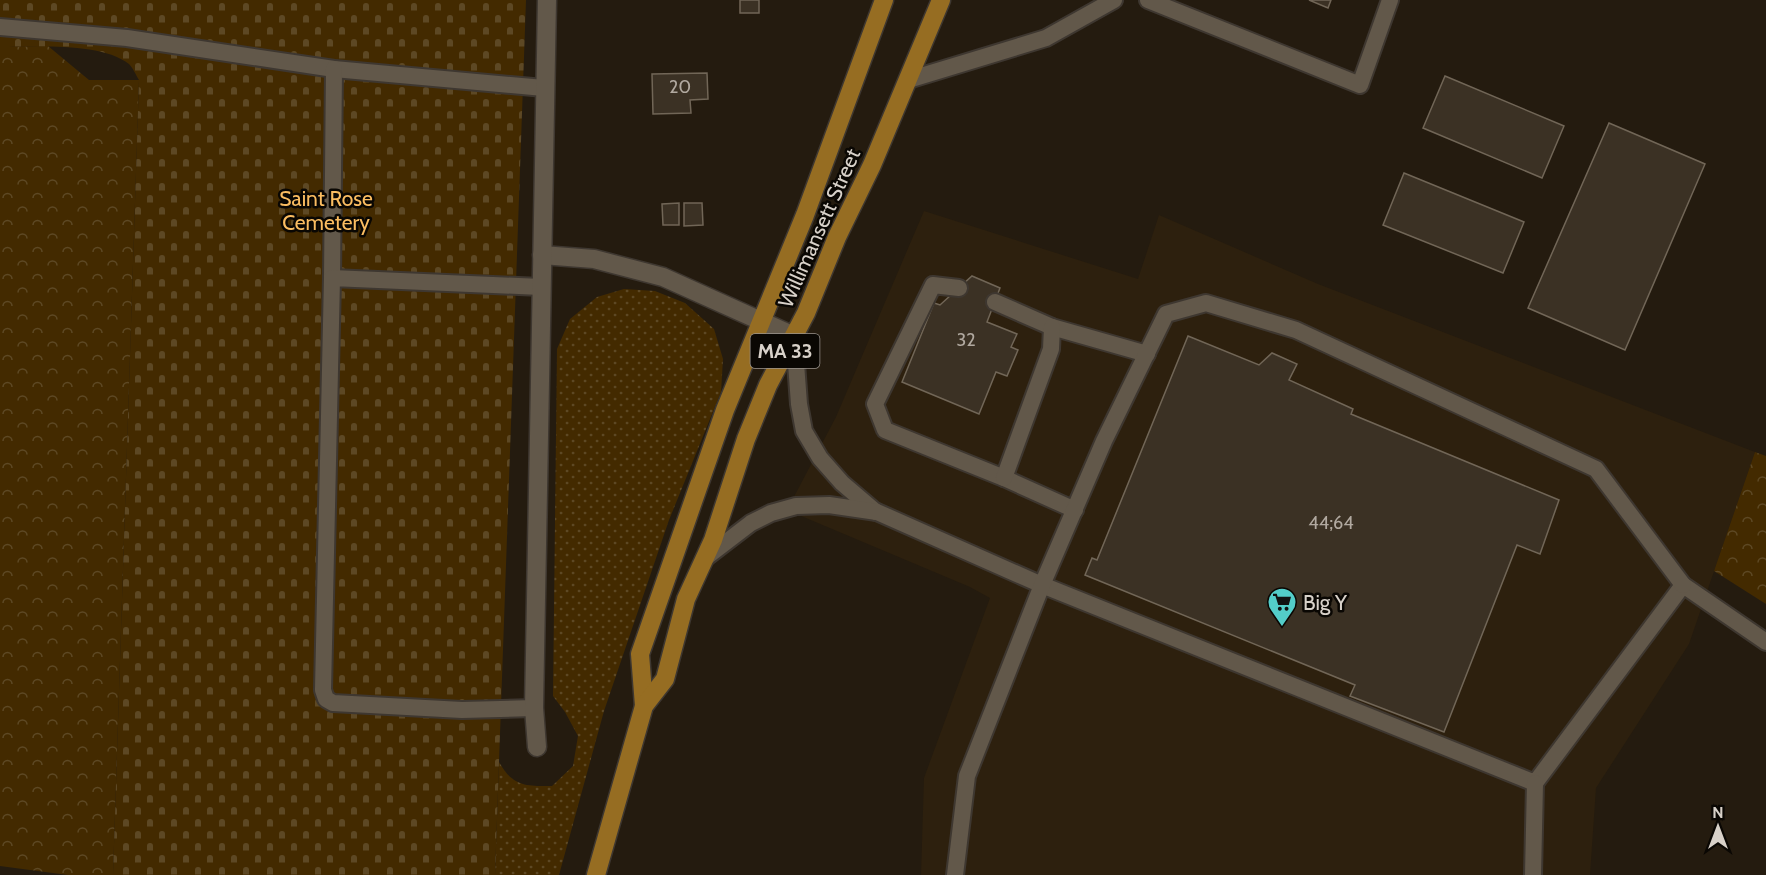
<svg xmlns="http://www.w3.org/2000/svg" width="1766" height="875" font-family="Cabin,sans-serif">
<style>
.built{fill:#2d200e}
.grass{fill:url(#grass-dots)}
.forest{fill:url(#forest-crowns)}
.cemetery{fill:url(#cemetery-stones)}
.building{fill:#3b3124;stroke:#716657;stroke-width:1.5}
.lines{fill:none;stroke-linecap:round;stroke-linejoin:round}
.service-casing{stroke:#3e3730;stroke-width:20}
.minor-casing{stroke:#3e3730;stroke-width:21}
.primary-casing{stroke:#3e3730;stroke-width:21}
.service{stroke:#62584a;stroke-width:16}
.minor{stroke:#62584a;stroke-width:18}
.primary{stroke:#966d22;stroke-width:18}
.labels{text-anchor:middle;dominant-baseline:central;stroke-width:5;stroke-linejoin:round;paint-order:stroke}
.number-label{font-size:18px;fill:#b1a9a0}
.shield{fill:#0a0703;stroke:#9a948e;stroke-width:1.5}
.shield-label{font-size:20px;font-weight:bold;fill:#d8d1c9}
.park-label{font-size:21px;fill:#fbbd61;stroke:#0a0703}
.street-label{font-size:21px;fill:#d8d1c9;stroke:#0a0703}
.poi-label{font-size:21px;fill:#d8d1c9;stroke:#0a0703;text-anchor:start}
</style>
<defs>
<pattern id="grass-dots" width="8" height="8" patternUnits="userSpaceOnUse" patternTransform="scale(1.5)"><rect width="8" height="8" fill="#432a00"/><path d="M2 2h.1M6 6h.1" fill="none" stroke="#5d4824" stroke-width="1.8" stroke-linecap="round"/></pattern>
<pattern id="forest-crowns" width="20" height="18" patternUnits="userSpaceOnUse" patternTransform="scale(1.5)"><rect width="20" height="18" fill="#432a00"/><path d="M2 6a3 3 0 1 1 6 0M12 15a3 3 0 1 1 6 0" fill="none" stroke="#5d4824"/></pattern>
<pattern id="cemetery-stones" width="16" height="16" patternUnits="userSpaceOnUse" patternTransform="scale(1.5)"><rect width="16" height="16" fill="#432a00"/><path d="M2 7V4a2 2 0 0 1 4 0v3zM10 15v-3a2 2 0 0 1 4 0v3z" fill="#5d4824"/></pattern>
</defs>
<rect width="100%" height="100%" fill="#241b0f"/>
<path class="built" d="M924 211 1138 279 1159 215 1318 284 1755 452 1689 644 1596 788 1590 875H921L924 778 990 598 970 587 787 510 836 417Z"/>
<path class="grass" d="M624 289 655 291 685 303 714 329 723 359 721 392 669 520 604 711 559 875H495L499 762C513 787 526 786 552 786L573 766 578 736 565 712 553 696 557 349 570 319 597 297Z"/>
<g class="forest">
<path d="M48 46 89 80H139L113 875H68L0 866V47Z"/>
<path d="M1755 452 1766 456V604L1714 571Z"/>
</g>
<path class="cemetery" d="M0 0H526L495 875H113L139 80C136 75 133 68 129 64 101 42 35 47 0 47Z"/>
<g class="building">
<rect x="740" y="0" width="19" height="13"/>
<path d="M1309 0H1331L1328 8Z"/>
<path d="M707 73 708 99 690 100 691 113 653 114 652 74Z"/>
<path d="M1445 76 1564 126 1542 178 1423 128Z"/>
<path d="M1609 123 1705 164 1625 350 1528 308Z"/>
<path d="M1404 173 1524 222 1503 273 1383 225Z"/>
<path d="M679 203V225H663L662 204Z"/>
<path d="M684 203H702L703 225 684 226Z"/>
<path d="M972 276 1000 288 987 322 1017 334 1011 347 1018 350 1007 376 996 372 979 414 902 382 934 303 940 305Z"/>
<path d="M1188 336 1259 365 1272 353 1297 364 1289 380 1353 409 1351 414 1559 500 1540 554 1517 545 1444 732 1350 696 1355 685 1085 575 1092 558 1097 560Z"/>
</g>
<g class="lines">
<g class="service-casing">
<g id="service">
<path d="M1148 0 1360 85 1390 0"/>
<path d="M0 27 127 38 334 69 544 88"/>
<path d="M908 80 1046 38 1114 0"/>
<path d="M332 278 334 69"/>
<path d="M959 288 933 285 875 404 885 430 1004 478 1075 510"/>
<path d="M995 302 1052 327 1147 354"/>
<path d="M794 336 799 404 804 431 820 458 842 483 876 512"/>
<path d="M1004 478 1051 349 1052 327"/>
<path d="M704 559 751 523 771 513 796 506 829 505 877 512 1042 585 1535 783 1683 585 1766 642"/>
<path d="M534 708 462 710 333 703 326 699 323 690 332 278 541 287"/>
<path d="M955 875 967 776 1042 585 1104 441 1166 314 1206 303 1296 330 1596 469 1683 585"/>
<path d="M1533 875 1535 783"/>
</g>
</g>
<g class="minor-casing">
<g id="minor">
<path d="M542 255 594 259 663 277 794 336"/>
<path d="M537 747 534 708 547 0"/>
</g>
</g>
<g class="primary-casing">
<g id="primary">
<path d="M644 706 640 654 725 410 805 215 884 0"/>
<path d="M596 875 644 706 665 679 686 599 713 540 746 439 768 385 806 313 837 237 872 165 941 0"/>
</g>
</g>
<use href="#service" class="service"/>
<use href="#minor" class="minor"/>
<use href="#primary" class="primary"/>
</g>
<defs>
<g id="supermarket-pin" transform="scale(1.5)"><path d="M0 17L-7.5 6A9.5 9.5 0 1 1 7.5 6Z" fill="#53cdc9" stroke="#0a0703"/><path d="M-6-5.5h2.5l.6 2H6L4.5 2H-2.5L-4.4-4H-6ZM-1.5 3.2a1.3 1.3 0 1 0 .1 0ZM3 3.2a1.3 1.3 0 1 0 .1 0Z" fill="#111"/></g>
</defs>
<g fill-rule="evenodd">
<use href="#supermarket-pin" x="1282" y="602"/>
</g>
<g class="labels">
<g class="number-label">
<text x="680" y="87">20</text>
<text x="966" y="340">32</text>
<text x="1331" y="523">44;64</text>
</g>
<rect class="shield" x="750.5" y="334" width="69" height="34" rx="4.5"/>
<g class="shield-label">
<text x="785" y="351">MA 33</text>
</g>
<g class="park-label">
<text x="326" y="198">Saint Rose<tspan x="326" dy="24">Cemetery</tspan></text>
</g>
<g class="street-label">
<text transform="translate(819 228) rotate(-66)">Willimansett Street</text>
</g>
<g class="poi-label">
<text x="1303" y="602">Big Y</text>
</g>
</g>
<g transform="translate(1718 827)" stroke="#0a0703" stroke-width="4.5" paint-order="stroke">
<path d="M0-4.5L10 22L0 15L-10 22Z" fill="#d8d1c9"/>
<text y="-9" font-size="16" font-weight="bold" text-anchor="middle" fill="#d8d1c9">N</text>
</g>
</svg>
